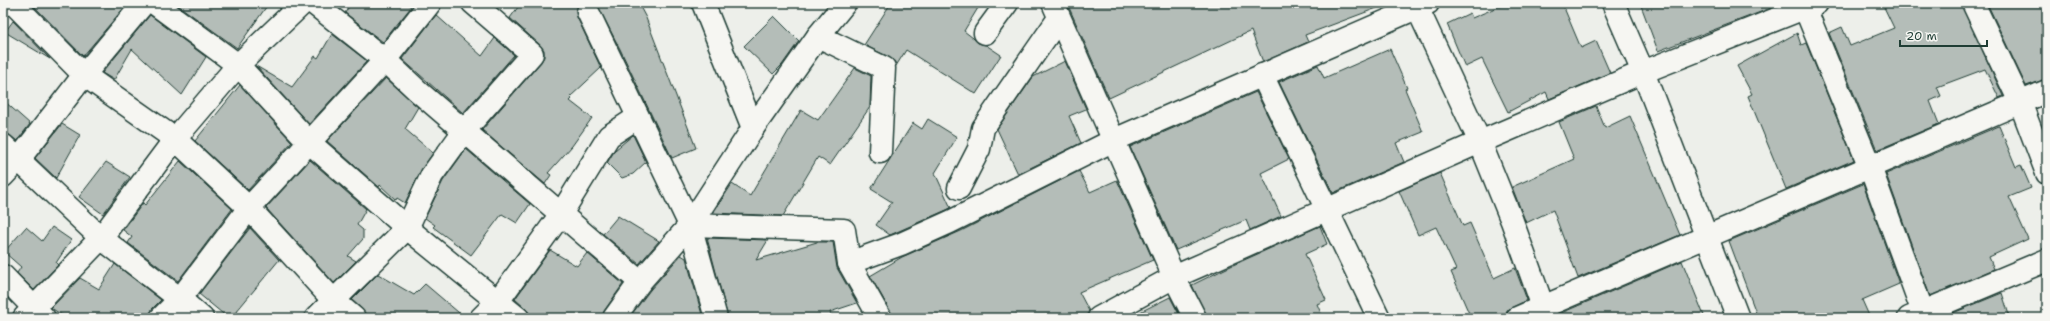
<svg xmlns="http://www.w3.org/2000/svg" width="2050" height="321" font-family="'Shantell Sans',sans-serif">
<style>
.building{fill:#b4bdb8;stroke:#1f3d34}
.lines{fill:none;stroke-linecap:round;stroke-linejoin:round}
.minor-casing{stroke:#1f3d34;stroke-width:25}
.minor{stroke:#f6f6f2;stroke-width:22}
</style>
<rect width="100%" height="100%" fill="#edefea"/>
<filter id="ink" filterUnits="userSpaceOnUse"><feTurbulence type="fractalNoise" baseFrequency=".025" numOctaves="2"/><feDisplacementMap in="SourceGraphic" scale="8" xChannelSelector="R" yChannelSelector="G"/><feConvolveMatrix kernelMatrix="1 2 1 2 8 2 1 2 1" color-interpolation-filters="sRGB"/></filter>
<g filter="url(#ink)">
<g class="building">
<path d="M31 3H128L83 56Z"/>
<path d="M175 3H269L237 48Z"/>
<path d="M351 3H406L411 7 383 42 345 13Z"/>
<path d="M521 3H580L576 11 577 17 601 68 570 97 572 99 570 101 592 118 572 146 548 173 551 175 545 184 482 130 541 62 544 57V50L540 45 510 18Z"/>
<path d="M596 3H638L646 18 696 148 672 158 620 49Z"/>
<path d="M891 3H981L964 31 973 38 978 43 986 45 1001 55 976 94 906 50 896 66 894 61 889 57 864 45Z"/>
<path d="M1067 3H1385V5L1305 35 1308 42 1263 62 1251 31 1109 98Z"/>
<path d="M1507 3H1562L1581 48 1596 41 1610 73 1549 99 1546 92 1508 112 1482 59 1465 67 1447 24 1470 13 1472 18Z"/>
<path d="M1640 3H1779V5L1658 51Z"/>
<path d="M1882 3H1961L2003 96 1999 98 1985 69 1937 87 1941 96 1930 101 1939 124 1877 150 1829 33 1842 27 1850 46 1894 28Z"/>
<path d="M1987 3H2047V79L2026 86Z"/>
<path d="M150 15 206 57 182 95 132 49 114 80 102 73Z"/>
<path d="M436 15 482 56 495 38 514 55 463 113 402 59Z"/>
<path d="M774 16 799 41 782 65 773 74 744 46Z"/>
<path d="M13 21 50 59 5 32Z"/>
<path d="M1797 33 1801 45 1806 43 1854 160 1786 189 1748 96 1752 94 1737 66Z"/>
<path d="M332 34 367 61 309 124 256 66 292 87 315 56 318 58Z"/>
<path d="M1390 49 1407 88 1405 89 1423 132 1396 143 1404 162 1333 193 1279 82 1318 65 1324 78Z"/>
<path d="M1065 61 1086 109 1069 116 1081 143 1018 174 997 129 1033 77Z"/>
<path d="M855 68 871 76 870 107 830 165 818 157 783 216 713 213 732 184 750 196 801 110 818 120Z"/>
<path d="M386 78 418 107 405 129 433 153 421 170 405 203 397 198 396 200 380 185 379 187 327 141Z"/>
<path d="M240 85 292 142 248 190 195 141Z"/>
<path d="M1256 92 1289 159 1261 173 1281 216 1250 230 1246 220 1176 250 1130 147Z"/>
<path d="M3 100 30 124 17 141 11 136 3 133Z"/>
<path d="M1596 106 1605 128 1630 116 1680 235 1578 278 1553 210 1526 223 1512 187 1574 159 1559 122Z"/>
<path d="M928 119 957 137 935 173 951 208 890 235 876 225 892 202 871 189 913 123 922 129Z"/>
<path d="M62 124 80 135 56 178 35 158Z"/>
<path d="M1999 126 2016 167 2021 165 2031 188 2009 197 2028 239 1989 257 1994 269 1930 296 1886 174Z"/>
<path d="M633 135 646 162 633 174 622 178 607 163 615 150Z"/>
<path d="M466 149 530 204 517 223 502 214 471 255 433 227 435 225 425 218 443 181Z"/>
<path d="M310 160 366 209 357 225 363 230V239L348 256 356 261 334 283 266 208Z"/>
<path d="M180 161 232 209 178 281 128 243 132 237 123 230 143 203 145 205Z"/>
<path d="M106 162 130 177 103 214 79 197Z"/>
<path d="M1079 171 1090 192 1117 180 1153 260 1079 292 1089 311 1087 318H892L891 312 870 276 902 257 961 231Z"/>
<path d="M1440 173 1463 226 1470 223 1494 278 1515 268 1527 300 1507 310 1505 318H1471L1451 272 1456 270 1436 227 1418 235 1399 191Z"/>
<path d="M1863 184 1899 284 1862 300 1870 318H1758L1729 241Z"/>
<path d="M618 216 659 241 639 264 603 234Z"/>
<path d="M1320 226 1327 244 1305 254 1326 300 1317 304 1323 318H1207L1192 285 1233 265Z"/>
<path d="M26 227 42 241 52 227 71 240 56 263 58 265 34 290 17 273 21 267 4 252Z"/>
<path d="M250 228 279 260 231 318H228L199 294Z"/>
<path d="M707 238 768 240 756 260 817 242H833L837 268 857 303 830 312 832 318H728Z"/>
<path d="M550 250 577 266 587 253 623 284 604 311 602 318H530L526 309 515 299Z"/>
<path d="M681 255 686 258 703 318H629L650 290Z"/>
<path d="M1682 261 1705 318H1559V314Z"/>
<path d="M115 264 161 300 152 309 149 318H67L51 308 80 278 99 289Z"/>
<path d="M378 274 414 295 425 284 465 318H366L362 309 352 300Z"/>
<path d="M2002 293 2010 318H1941Z"/>
<path d="M1170 297 1181 318H1128Z"/>
</g>
<g class="lines">
<g class="minor-casing">
<g id="minor">
<path d="M13 3 84 75 175 139 249 208 334 301 354 318"/>
<path d="M154 3 238 65 310 143 407 228 518 318"/>
<path d="M313 3 385 60 419 92 640 282"/>
<path d="M703 3 753 128"/>
<path d="M1053 3 1174 277 1195 318"/>
<path d="M1415 3 1480 142 1512 221 1547 318"/>
<path d="M1613 3 1643 72 1738 318"/>
<path d="M1803 3 1870 167 1925 318"/>
<path d="M1973 3 2020 102 2047 173"/>
<path d="M588 12 690 225 716 318"/>
<path d="M985 33 1007 3"/>
<path d="M818 36 884 68 880 152"/>
<path d="M1262 75 1379 318"/>
<path d="M3 145 101 238 180 299 202 318"/>
<path d="M3 176 19 159 84 75 144 3"/>
<path d="M959 188 979 149 983 128 1059 18"/>
<path d="M690 225 844 230 849 263 880 318"/>
<path d="M849 263 901 244 950 222 1114 140 1428 3"/>
<path d="M3 276 44 318"/>
<path d="M24 318 101 238 175 139 238 65 303 3"/>
<path d="M161 318 180 299 249 208 385 60 430 3"/>
<path d="M316 318 407 228 432 175 464 131 532 54 473 3"/>
<path d="M481 318 498 301 561 214 609 136 638 117"/>
<path d="M614 318 640 282 690 225 753 128 818 36 845 3"/>
<path d="M1099 318 1174 277 1480 142 1643 72 1817 3"/>
<path d="M1517 318 2047 91"/>
<path d="M1909 318 2047 260"/>
</g>
</g>
<use href="#minor" class="minor"/>
</g>
</g>
<rect width="2050" height="321" fill="none" stroke="#f6f6f2" stroke-width="16"/>
<rect x="8" y="8" width="2034" height="305" fill="none" stroke="#1f3d34" stroke-width="1.5" filter="url(#ink)"/>
<path d="M1900 40v6h87v-6" fill="none" stroke="#1f3d34" stroke-width="2"/>
<text x="1906" y="40" font-size="12" fill="#1f3d34" stroke="#f6f6f2" stroke-width="3" paint-order="stroke">20 m</text>
</svg>
